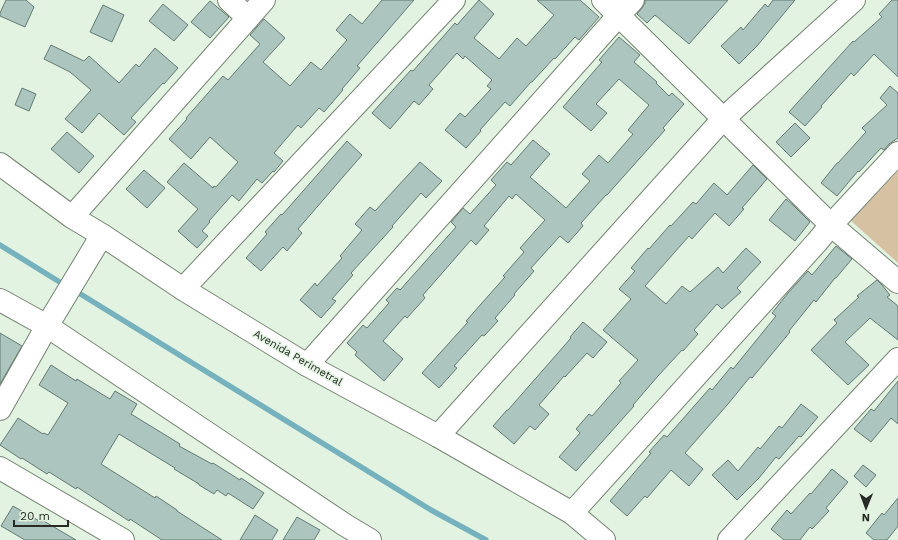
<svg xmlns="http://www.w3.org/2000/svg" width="898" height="540" font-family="'Work Sans',sans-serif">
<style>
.green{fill:#d7c1a3}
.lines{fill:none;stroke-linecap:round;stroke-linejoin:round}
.stream{stroke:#76b2bd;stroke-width:5.5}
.building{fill:#acc5be;stroke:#637b74}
.minor-casing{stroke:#758373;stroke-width:24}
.minor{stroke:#fff;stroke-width:22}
.labels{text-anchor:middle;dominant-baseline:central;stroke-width:3;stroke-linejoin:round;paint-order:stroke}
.street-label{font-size:11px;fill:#262c25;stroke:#e3f3e1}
</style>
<rect width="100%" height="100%" fill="#e3f3e1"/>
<path class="green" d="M898 171V263L849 219Z"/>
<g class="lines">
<g class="stream">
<path d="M0 245 66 286"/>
<path d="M74 290 431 510 486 540"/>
</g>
</g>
<g class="building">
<path d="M6 0H26L34 7 25 27 0 16V13Z"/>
<path d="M382 0H414L357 66 360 68 342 89 343 90 324 112 319 108 301 128 298 125 274 153 283 161 274 172 273 171 262 183 257 179 239 201 232 195 209 221 210 222 202 231 208 236 197 248 178 231 198 209 167 182 184 163 213 188 214 186 216 187 238 162 210 137 191 159 169 139 187 119 186 118 223 76 228 80 260 44 250 35 264 19 285 38 263 62 290 86 311 62 321 70 347 40 336 30 350 14 362 24Z"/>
<path d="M479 0 494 14 474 38 499 59 517 38 526 46 554 15 537 0H580L599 17 579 40 575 37 555 59 554 58 532 82H531L510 106 505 102 480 130 481 131 466 148 445 130 460 113 465 117 491 89 487 86 492 80 465 56 463 59 457 53 429 85 433 89 419 105 414 101 390 129 372 113 411 70 413 71 455 23 457 25Z"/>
<path d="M645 0H728L689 44 655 15 647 23 637 14 642 8 645 3Z"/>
<path d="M773 0H795L757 46 739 64 721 46 741 27 743 30 765 4 768 7Z"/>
<path d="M892 0H898V77L874 54 854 76 851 73 821 106 822 107 805 126 789 112 853 41 854 42 882 17 879 14Z"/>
<path d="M210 1 229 17 210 38 191 22Z"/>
<path d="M163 4 188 25 174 41 149 21Z"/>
<path d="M103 5 124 15 112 42 90 32Z"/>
<path d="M619 37 640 55 634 62 657 82 656 83 669 96 672 93 684 104 663 128 665 130 607 195H606L581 223 583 226 568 243 560 236 531 268 534 271 514 294 515 295 495 318 498 321 484 336 482 335 454 366 457 368 439 388 422 373 468 322 466 321 505 277 503 276 524 252 520 248 545 220 516 194 512 199 509 196 484 226 489 230 476 245 471 240 423 295 425 298 407 318 405 316 383 341 403 359 384 381 355 355 357 352 347 343 363 325 367 328 389 303 386 300 397 288 400 290 456 227 451 222 463 208 470 214 496 185 491 180 507 162 511 165 533 140 550 154 530 177 566 208 590 181 582 174 599 155 608 163 633 134 628 130 649 105 619 79 596 104 607 113 591 131 563 107 602 62 599 60Z"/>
<path d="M51 45 84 61 89 56 119 83 136 64 139 67 155 48 178 68 164 84 163 83 131 118 136 122 124 135 99 113 82 133 65 119 91 90 70 72 44 59Z"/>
<path d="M890 86 898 93V138L889 144 884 150 881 148 859 172 858 171 837 196 821 183 837 163H838L866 132 862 128 887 105 880 98Z"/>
<path d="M22 88 36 94 29 111 15 105Z"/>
<path d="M795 123 810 138 791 157 776 142Z"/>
<path d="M67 132 94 156 79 173 51 149Z"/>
<path d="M347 141 362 155 298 229 302 233 287 251 283 247 261 271 246 258 267 234 265 232 281 214 282 215Z"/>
<path d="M420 162 442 181 426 198 421 193 392 226 393 227 351 273 353 275 332 299 336 301 321 318 300 300 315 283 317 286 342 258 340 256 362 230 355 224 370 207 375 211Z"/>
<path d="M753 165 767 179 742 208 744 209 729 226 715 213 692 239 689 236 645 286 666 304 682 286 690 292 718 267 723 273 746 248 761 262 737 288 741 292 722 309 717 304 694 330 698 334 683 351 682 350 658 376 633 405 634 406 576 471 559 457 580 433 576 429 589 414 592 416 621 383 619 381 638 360 603 330 631 299 619 289 635 271 631 268 648 248 649 249 670 225 671 226 693 202 696 204 714 183 727 195Z"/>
<path d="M144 170 165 188 147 208 126 189Z"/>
<path d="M786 199 794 206 810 222 795 241 769 220Z"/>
<path d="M836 246 852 259 836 278H835L816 302 814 300 789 331 790 332 752 378 750 377 728 404 685 453 703 469 689 486 671 470 647 498 645 496 627 516 610 501 651 453 649 452 664 435 667 437 710 388 712 390 731 367 733 369 776 316 772 313 788 293 808 271 812 275Z"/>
<path d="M877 280 882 285 890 295 887 297 898 306V340L870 318 845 342 869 365 848 385 811 350 837 323 834 320 859 297 857 296Z"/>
<path d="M583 322 607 342 593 358 587 353 565 377 564 376 539 405 549 414 535 430 530 426 514 444 493 426 507 410H508L571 338 570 337Z"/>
<path d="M0 333 22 346 0 384Z"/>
<path d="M51 365 76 381 77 379 110 399 115 391 137 404 131 414 180 444 179 446 212 464 213 463 240 480 241 478 264 493 253 509 228 493 226 496 217 490 214 494 199 485V484L174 469 175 468 119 434 101 464 155 498 156 496 177 510V511L222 540H162L130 519 129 521 77 487 76 489 49 472 47 474 22 458 21 459 0 445 18 418 43 434 44 433 48 435 68 403 39 385Z"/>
<path d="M898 381V424L891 418 871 442 854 429 871 409 874 411Z"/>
<path d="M801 404 818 417 801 437 799 436 779 459 776 457 759 478 737 500 712 475 728 460 738 471 758 447 760 449 779 426 782 428Z"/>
<path d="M863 465 876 475 866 487 854 476Z"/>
<path d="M832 469 848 482 826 508 829 511 812 529 810 527 800 540H784L771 529 787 510 791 514 810 493 811 494Z"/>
<path d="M898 498V526L887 540H874L866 533 882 513 884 515Z"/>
<path d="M13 506 41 522 42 520 76 540H25L1 526Z"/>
<path d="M255 515 278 530 272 540H240Z"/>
<path d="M297 517 320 530 314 540H283Z"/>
</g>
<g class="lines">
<g class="minor-casing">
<g id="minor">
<path d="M229 0 248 18"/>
<path d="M603 0 831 225 898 282"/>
<path d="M0 164 72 217 102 235 183 289 307 365 438 436 572 513 604 540"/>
<path d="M72 217 264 0"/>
<path d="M183 289 454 0"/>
<path d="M0 300 47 326 345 525 370 540"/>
<path d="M307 365 619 15 633 0"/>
<path d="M0 409 47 326 102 235"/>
<path d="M438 436 723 119 854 0"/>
<path d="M0 468 123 540"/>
<path d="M572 513 817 242 831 225 898 153"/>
<path d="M729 540 898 359"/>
</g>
</g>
<use href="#minor" class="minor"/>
</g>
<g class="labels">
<g class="street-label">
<text transform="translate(298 358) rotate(30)">Avenida Perimetral</text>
</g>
</g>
<g transform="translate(866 508) rotate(181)" stroke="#e3f3e1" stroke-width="3" paint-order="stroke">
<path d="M0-3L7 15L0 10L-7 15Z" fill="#262c25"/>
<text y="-6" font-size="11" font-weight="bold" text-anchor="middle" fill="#262c25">N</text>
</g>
<path d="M14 520v6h54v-6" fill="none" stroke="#262c25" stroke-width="2"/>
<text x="20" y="520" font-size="12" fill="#262c25" stroke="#e3f3e1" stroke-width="3" paint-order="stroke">20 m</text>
</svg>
